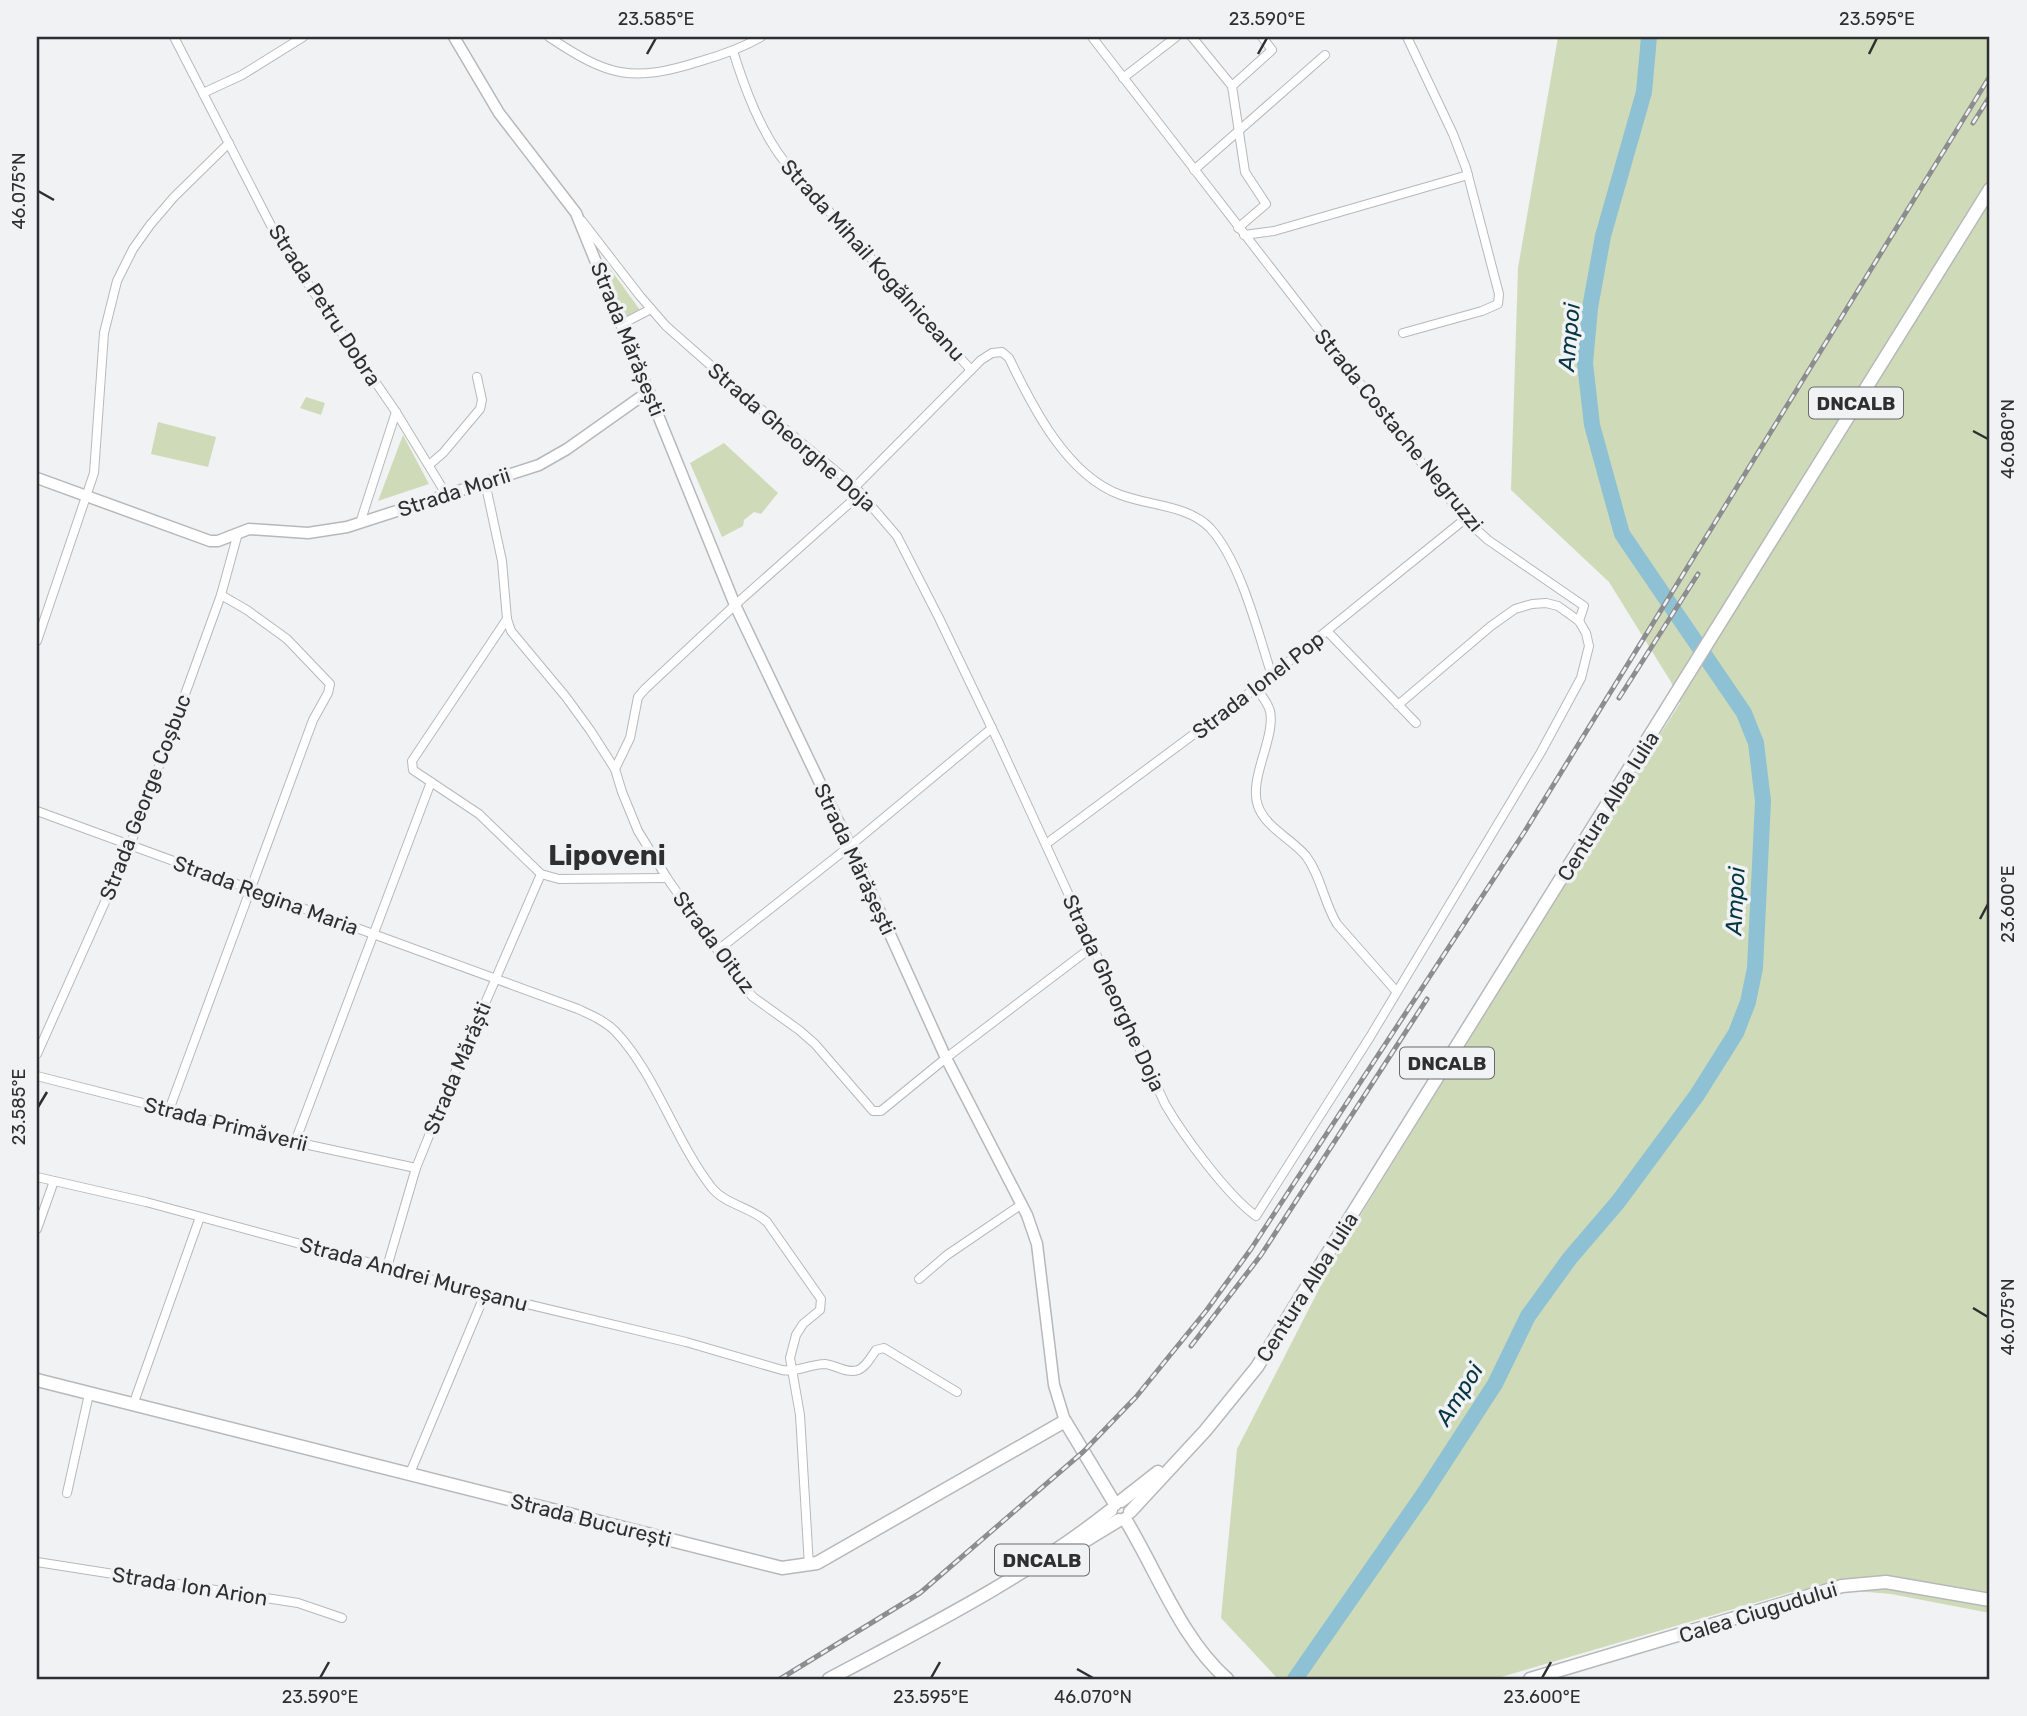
<svg xmlns="http://www.w3.org/2000/svg" width="2027" height="1716" font-family="Rubik,sans-serif">
<style>
.green{fill:#cfdbb8}
.lines{fill:none;stroke-linecap:round;stroke-linejoin:round}
.river{stroke:#8ec1d4;stroke-width:16}
.minor-casing{stroke:#b7b8ba;stroke-width:10}
.tertiary-casing{stroke:#b7b8ba;stroke-width:13}
.secondary-casing{stroke:#b7b8ba;stroke-width:15}
.primary-casing{stroke:#b7b8ba;stroke-width:15}
.minor{stroke:#fff;stroke-width:8}
.tertiary{stroke:#fff;stroke-width:10}
.secondary{stroke:#fff;stroke-width:12}
.primary{stroke:#fff;stroke-width:12}
.rail-casing{stroke:#8c8d8e;stroke-width:5}
.rail{stroke:#f1f2f4;stroke-width:2.5;stroke-dasharray:8;stroke-linecap:butt}
.ticks{fill:none;stroke:#2e2f30;stroke-width:2.5}
.labels{text-anchor:middle;dominant-baseline:central;stroke-width:7;stroke-linejoin:round;paint-order:stroke}
.shield{fill:#f1f2f4;stroke:#686a6b;stroke-width:2}
.shield-label{font-size:19px;font-weight:bold;fill:#2e2f30}
.street-label{font-size:21px;fill:#2e2f30;stroke:#f1f2f4}
.water-label{font-size:23px;font-style:italic;fill:#073644;stroke:#f1f2f4}
.district-label{font-size:28px;font-weight:bold;fill:#2e2f30;stroke:#f1f2f4}
.neatline{fill:none;stroke:#2e2f30;stroke-width:2.5}
.ticks-label{font-size:18px;text-anchor:middle;fill:#2e2f30}
</style>
<rect width="100%" height="100%" fill="#f1f2f4"/>
<g class="green">
<path d="M1558 37H1990V1613L1891 1594 1856 1591 1792 1592 1494 1679H1278L1221 1618 1237 1449 1338 1252 1549 909 1680 703 1671 682 1609 582 1511 490 1518 268Z"/>
<path d="M606 263 640 310 626 318 602 265Z"/>
<path d="M306 397 325 403 321 415 300 408Z"/>
<path d="M158 422 216 437 208 467 151 454Z"/>
<path d="M403 435 429 484 378 501Z"/>
<path d="M724 443 778 493 761 514 754 512 744 520 743 526 722 537 690 463Z"/>
</g>
<g class="lines">
<path class="river" d="M1295 1679 1423 1495 1495 1384 1528 1316 1570 1258 1618 1202 1697 1095 1736 1033 1748 1002 1755 968 1763 801 1756 743 1744 713 1622 534 1592 425 1585 363 1590 308 1603 236 1644 92 1649 37"/>
<g class="minor-casing">
<g id="minor">
<path d="M174 37 280 243 396 412 446 494"/>
<path d="M549 37C609 77 632 83 701 61 722 55 742 48 761 37"/>
<path d="M1092 37 1465 519 1488 540 1584 606 1579 621"/>
<path d="M1192 37 1232 86"/>
<path d="M733 51C745 89 760 130 784 161L971 370"/>
<path d="M1123 78 1176 37"/>
<path d="M203 93 242 75 303 37"/>
<path d="M1194 170 1325 55"/>
<path d="M582 221 640 296 666 326 750 400 855 487 897 536 939 618 998 741 1165 1104C1183 1135 1227 1195 1256 1216L1370 1037 1541 752 1581 678 1589 646 1586 633 1579 621 1558 606 1546 603 1532 604 1515 609 1491 626 1398 705"/>
<path d="M1238 228 1266 204 1245 172 1232 86 1272 50 1262 37"/>
<path d="M1244 235 1274 231 1468 175"/>
<path d="M622 324 651 309"/>
<path d="M1403 333 1482 311 1498 304 1499 294 1466 168 1453 134 1407 37"/>
<path d="M429 465 443 453 480 409 482 400 477 377"/>
<path d="M485 482 502 561 507 619 511 631 566 697 590 730 615 769 622 792 638 831 667 878 739 981 753 997 799 1030 815 1044 873 1111H881L946 1058 1092 947"/>
<path d="M855 487 981 360 992 353 1002 352 1009 358C1032 406 1067 476 1121 495 1150 506 1188 505 1210 528 1241 562 1258 633 1272 676"/>
<path d="M360 523 396 412"/>
<path d="M507 619 412 761 413 770 479 814 541 874 559 879 667 878"/>
<path d="M1327 631 1416 723"/>
<path d="M37 641 94 473 104 333 117 281 133 249 150 225 174 197 229 143"/>
<path d="M1256 688C1261 695 1268 703 1270 711 1276 737 1248 779 1258 806 1266 828 1292 839 1306 856 1321 876 1324 903 1337 924L1396 991"/>
<path d="M615 769 630 738 638 697 645 689 735 605 861 493"/>
<path d="M37 811 578 1009C591 1015 605 1021 615 1031 656 1074 675 1141 712 1188 726 1205 751 1207 767 1222L821 1299 820 1310 803 1324 796 1335 790 1358 800 1415 809 1566"/>
<path d="M1046 844 1256 688 1465 519"/>
<path d="M718 950 850 846 992 728"/>
<path d="M37 1054 130 846 221 595 238 533"/>
<path d="M37 1076 295 1142 416 1168"/>
<path d="M169 1110 313 720 328 693 330 684 287 639 247 610 221 595"/>
<path d="M295 1142 431 782"/>
<path d="M37 1177 146 1202 485 1294 686 1342 782 1370C796 1373 810 1364 825 1364 836 1365 847 1374 858 1370 866 1367 871 1357 876 1350L884 1348 957 1392"/>
<path d="M37 1229 54 1181"/>
<path d="M387 1267 416 1168 445 1096 541 874"/>
<path d="M919 1279 947 1255 1022 1204"/>
<path d="M133 1405 200 1217"/>
<path d="M410 1473 485 1294"/>
<path d="M67 1493 89 1394"/>
<path d="M37 1562 298 1603 342 1618"/>
</g>
</g>
<g class="tertiary-casing">
<g id="tertiary">
<path d="M454 37 499 113 576 213 735 605 850 846 946 1058 1027 1215 1037 1244 1054 1385 1065 1421"/>
<path d="M37 478 210 541H218L249 529 308 533 347 527 539 465 567 449 649 391"/>
</g>
</g>
<g class="secondary-casing">
<g id="secondary">
<path d="M37 1380 782 1568 817 1563 1065 1421 1115 1504"/>
<path d="M1125 1519C1157 1571 1181 1639 1227 1679"/>
<path d="M1530 1679 1842 1586 1886 1582 1990 1600"/>
</g>
</g>
<g class="primary-casing">
<g id="primary">
<path d="M1121 1501 1158 1472"/>
<path d="M1130 1512 1205 1431 1257 1367 1990 189"/>
<path d="M1068 1551 1119 1520"/>
<path d="M829 1679C925 1628 1025 1578 1111 1510"/>
</g>
</g>
<use href="#minor" class="minor"/>
<use href="#tertiary" class="tertiary"/>
<use href="#secondary" class="secondary"/>
<use href="#primary" class="primary"/>
<g class="rail-casing">
<g id="rail">
<path d="M1973 123 1990 96"/>
<path d="M1619 698 1698 574"/>
<path d="M1191 1346 1261 1255 1427 999"/>
<path d="M780 1679 920 1593 1083 1452 1136 1397 1206 1311 1251 1249 1525 831 1990 76"/>
</g>
</g>
<use href="#rail" class="rail"/>
</g>
<path class="ticks" d="M647 54 656 38M1258 54 1267 38M1869 54 1877 38M38 191 54 200M1973 431 1988 439M1980 919 1988 904M38 1107 47 1092M1973 1308 1988 1317M1077 1669 1093 1678M320 1678 329 1662M931 1678 940 1662M1542 1678 1551 1662"/>
<g class="labels">
<g class="shield">
<rect x="1809" y="387.5" width="94" height="31" rx="5"/>
<rect x="1400" y="1047.5" width="94" height="31" rx="5"/>
<rect x="995" y="1544.5" width="94" height="31" rx="5"/>
</g>
<g class="shield-label">
<text x="1856" y="403">DNCALB</text>
<text x="1447" y="1063">DNCALB</text>
<text x="1042" y="1560">DNCALB</text>
</g>
<g class="street-label">
<text transform="translate(873 260) rotate(48)">Strada Mihail Kogălniceanu</text>
<text transform="translate(325 305) rotate(57)">Strada Petru Dobra</text>
<text transform="translate(628 339) rotate(68)">Strada Mărășești</text>
<text transform="translate(1399 430) rotate(51)">Strada Costache Negruzzi</text>
<text transform="translate(792 437) rotate(41)">Strada Gheorghe Doja</text>
<text transform="translate(454 492) rotate(-18)">Strada Morii</text>
<text transform="translate(1258 685) rotate(-38)">Strada Ionel Pop</text>
<text transform="translate(145 797) rotate(-69)">Strada George Coșbuc</text>
<text transform="translate(1608 806) rotate(-58)">Centura Alba Iulia</text>
<text transform="translate(855 859) rotate(65)">Strada Mărășești</text>
<text transform="translate(266 895) rotate(20)">Strada Regina Maria</text>
<text transform="translate(714 942) rotate(53)">Strada Oituz</text>
<text transform="translate(1114 993) rotate(65)">Strada Gheorghe Doja</text>
<text transform="translate(457 1068) rotate(-67)">Strada Mărăști</text>
<text transform="translate(226 1124) rotate(14)">Strada Primăverii</text>
<text transform="translate(414 1274) rotate(15)">Strada Andrei Mureșanu</text>
<text transform="translate(1307 1287) rotate(-58)">Centura Alba Iulia</text>
<text transform="translate(591 1520) rotate(14)">Strada București</text>
<text transform="translate(190 1586) rotate(9)">Strada Ion Arion</text>
<text transform="translate(1758 1612) rotate(-17)">Calea Ciugudului</text>
</g>
<g class="water-label">
<text transform="translate(1569 337) rotate(-85)">Ampoi</text>
<text transform="translate(1735 901) rotate(-87)">Ampoi</text>
<text transform="translate(1459 1394) rotate(-58)">Ampoi</text>
</g>
<g class="district-label">
<text x="607" y="855">Lipoveni</text>
</g>
</g>
<rect width="2027" height="1716" fill="none" stroke="#f1f2f4" stroke-width="77"/>
<rect x="38" y="38" width="1950" height="1640" class="neatline"/>
<g class="ticks-label">
<text x="656" y="25">23.585°E</text>
<text x="1267" y="25">23.590°E</text>
<text x="1877" y="25">23.595°E</text>
<text transform="translate(19 191) rotate(-90)" y="6">46.075°N</text>
<text transform="translate(2008 439) rotate(-90)" y="6">46.080°N</text>
<text transform="translate(2008 904) rotate(-90)" y="6">23.600°E</text>
<text transform="translate(19 1107) rotate(-90)" y="6">23.585°E</text>
<text transform="translate(2008 1317) rotate(-90)" y="6">46.075°N</text>
<text x="320" y="1703">23.590°E</text>
<text x="931" y="1703">23.595°E</text>
<text x="1093" y="1703">46.070°N</text>
<text x="1542" y="1703">23.600°E</text>
</g>
</svg>
